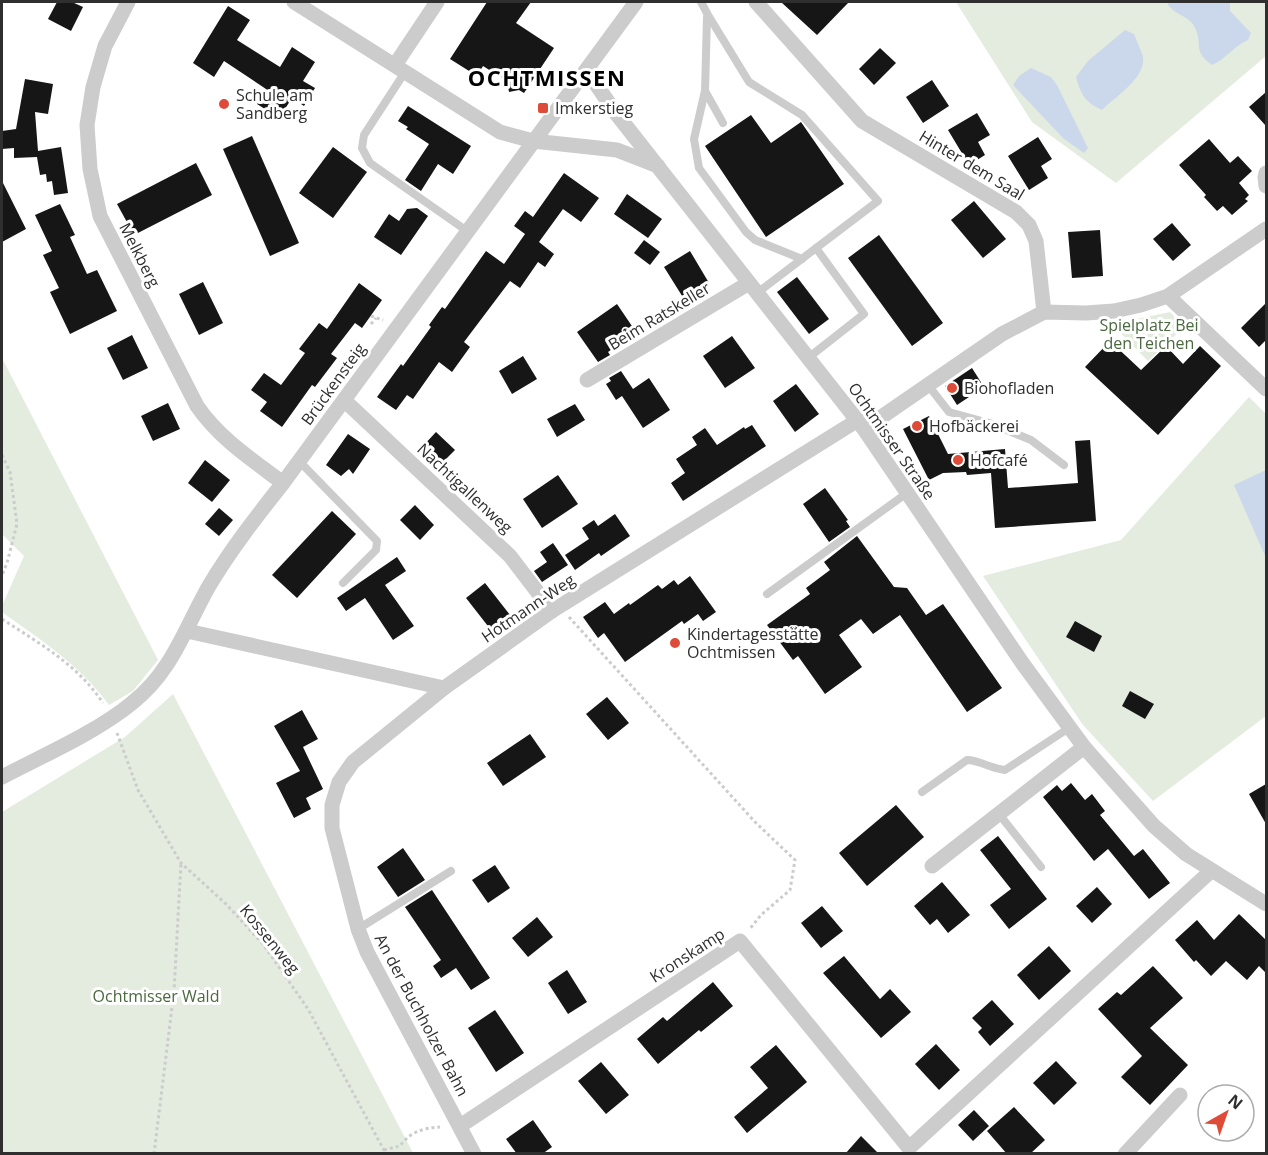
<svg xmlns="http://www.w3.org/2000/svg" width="1268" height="1155" font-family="'Open Sans',sans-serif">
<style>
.green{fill:#e3ecde}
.water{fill:#cbd8eb}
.building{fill:#161616}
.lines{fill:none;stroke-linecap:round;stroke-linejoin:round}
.path{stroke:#ccc;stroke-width:3;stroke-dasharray:3 3;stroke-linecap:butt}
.service{stroke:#ccc;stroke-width:8}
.minor{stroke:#ccc;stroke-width:15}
.poi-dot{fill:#de4b39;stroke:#fff;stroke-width:2}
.labels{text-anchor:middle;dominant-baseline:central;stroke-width:6;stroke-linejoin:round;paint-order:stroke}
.poi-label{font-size:16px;fill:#2f2f2f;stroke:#fff;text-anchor:start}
.street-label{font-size:16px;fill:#2f2f2f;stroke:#fff}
.park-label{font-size:16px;fill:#4a693e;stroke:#fff}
.district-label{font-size:22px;font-weight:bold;letter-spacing:1.5px;fill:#000;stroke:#fff}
</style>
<rect width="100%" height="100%" fill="#fff"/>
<g class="green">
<path d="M956 2H1266V56L1116 183 1032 122Z"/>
<path d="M1170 312 1184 327 1148 361 1112 324Z"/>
<path d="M2 358 158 660 133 691 109 705C81 666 41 640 2 612V606L24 556 2 534Z"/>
<path d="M1249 397 1266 414V716L1153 801 1083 725 983 576 1121 540Z"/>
<path d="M173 694 413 1153H2V812L125 737Z"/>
</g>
<g class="water">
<path d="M1169 2H1230V11L1251 33 1248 40C1234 46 1226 59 1212 65 1191 50 1204 43 1194 26 1189 16 1175 15 1168 5Z"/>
<path d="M1125 30 1134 34C1137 42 1141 50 1143 57 1146 78 1115 97 1102 110 1085 102 1081 95 1076 77L1088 61Z"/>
<path d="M1031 68 1051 77 1057 85 1088 148 1084 153 1064 139 1013 85 1019 76Z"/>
<path d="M1266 470V517L1265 518 1266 522V558L1234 485Z"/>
</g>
<g class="building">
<path d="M57 2H72L83 7 71 31 48 19Z"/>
<path d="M487 2H531L516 23 554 48 524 93 519 90 509 92 507 81 483 66 477 76 450 59Z"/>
<path d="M781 2H849L817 35Z"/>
<path d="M228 6 250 20 237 40 280 67 292 47 315 62 303 81 315 88 304 106 292 98 279 118 257 104 266 89 224 61 214 77 193 63Z"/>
<path d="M880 48 896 63 874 85 859 69Z"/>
<path d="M25 79 53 84 48 114 35 112 38 151 61 147 68 193 54 195 52 181 47 182 46 174 40 175 37 157 14 158V148L2 149V131L16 129Z"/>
<path d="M932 80 949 106 923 123 906 97Z"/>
<path d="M1266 92V126L1249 107Z"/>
<path d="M408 106 471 146 453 174 438 164 421 191 405 180 429 144 406 129 408 127 398 121Z"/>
<path d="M977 113 990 135 978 142 985 155 969 165 948 130Z"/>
<path d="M751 115 771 143 801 122 844 184 766 237 705 146Z"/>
<path d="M252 136 299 243 270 256 223 149Z"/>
<path d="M1038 137 1052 159 1041 166 1048 178 1029 190 1008 156Z"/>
<path d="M1209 139 1230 163 1238 156 1252 171 1239 183 1249 195 1245 199 1248 201 1232 215 1223 206 1217 211 1204 197 1206 195 1179 165Z"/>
<path d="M333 147 367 172 333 218 299 193Z"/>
<path d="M196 163 212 195 134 235 117 204Z"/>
<path d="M564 173 599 198 581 222 563 209 539 242 554 254 545 267 538 262 520 288 510 281 464 342 470 347 452 372 439 362 413 399 407 395 396 410 377 397 401 364 403 366 431 327 429 325 442 307 445 309 486 251 504 264 525 234 514 226 525 211 533 217Z"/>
<path d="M2 181 26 229 2 242Z"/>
<path d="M627 194 662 219 648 238 614 214Z"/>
<path d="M974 201 1006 239 983 258 951 220Z"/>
<path d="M60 204 75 235 70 237 87 274 97 270 117 311 70 334 50 292 59 288 43 255 52 251 35 215Z"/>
<path d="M417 208 428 216 401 255 374 237 389 214 399 221 407 209Z"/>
<path d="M1172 223 1191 245 1173 261 1153 239Z"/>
<path d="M1100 230 1103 276 1072 278 1068 232Z"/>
<path d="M879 235 943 323 912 346 848 258Z"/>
<path d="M644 240 660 252 650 265 634 253Z"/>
<path d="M690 251 709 283 684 299 664 267Z"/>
<path d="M797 277 829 319 809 334 777 292Z"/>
<path d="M203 282 223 323 199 335 179 294Z"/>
<path d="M359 283 382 300 362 328 355 323 331 354 337 358 315 387 312 385 282 427 260 411 267 402 251 390 264 373 281 385 305 353 299 349 319 323 327 329Z"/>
<path d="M1266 303V340L1259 347 1241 328Z"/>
<path d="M617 304 636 332 608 352 610 355 598 362 577 332Z"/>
<path d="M132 335 148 368 123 380 107 348Z"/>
<path d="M732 336 755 368 725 388 703 356Z"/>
<path d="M1110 341 1141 370 1166 346 1183 364 1200 346 1221 366 1158 435 1085 367Z"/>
<path d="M523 356 537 379 512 394 499 371Z"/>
<path d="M972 368 984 387 957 405 945 386Z"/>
<path d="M621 371 633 389 649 378 670 410 643 428 622 396 616 400 606 384 611 381 609 378Z"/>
<path d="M796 384 819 414 795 432 773 401Z"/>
<path d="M168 403 180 429 153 441 141 416Z"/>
<path d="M575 404 585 420 557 437 547 419Z"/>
<path d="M929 416 948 454 1005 449 1008 488 1078 483 1075 441 1090 440 1096 521 995 528 991 473 967 475 966 472 943 473 929 480 903 429Z"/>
<path d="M752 425 766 446 683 501 671 483 685 473 676 459 697 445 692 437 705 428 717 445 744 427 745 429Z"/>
<path d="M436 432 455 450 441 464 423 446Z"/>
<path d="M348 434 370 449 353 474 349 469 341 476 326 465Z"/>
<path d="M205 460 230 480 212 502 188 483Z"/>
<path d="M558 475 578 504 542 528 523 499Z"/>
<path d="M825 488 848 520 846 521 850 527 829 542 803 504Z"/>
<path d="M415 505 434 525 420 540 400 520Z"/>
<path d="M219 508 233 520 219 536 205 524Z"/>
<path d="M332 511 356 534 297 598 272 575Z"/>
<path d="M615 514 630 536 601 556 599 553 575 570 565 555 589 539 582 528 594 520 598 526Z"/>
<path d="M857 536 894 587 907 588 926 615 943 604 1002 688 967 712 900 615 873 634 861 619 839 635 862 667 825 694 798 656 793 660 767 625 810 594 806 588 830 570 824 562Z"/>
<path d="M553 543 568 565 542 582 534 571 547 562 540 552Z"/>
<path d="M397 557 406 571 385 585 414 626 393 640 365 598 346 611 337 598Z"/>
<path d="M690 576 716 612 703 621 698 614 684 624 682 621 625 662 604 633 598 638 583 617 605 602 614 614 629 603 630 605 658 585 662 589 674 580 678 585Z"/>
<path d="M485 583 510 615 491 630 466 598Z"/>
<path d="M1075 621 1102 636 1094 652 1066 637Z"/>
<path d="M1130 691 1154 704 1145 719 1122 706Z"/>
<path d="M607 697 629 723 608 740 586 714Z"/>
<path d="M302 710 318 739 303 747 323 789 306 798 311 809 294 818 276 783 300 771 274 726Z"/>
<path d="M530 734 546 757 503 786 487 763Z"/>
<path d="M1071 783 1085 800 1092 794 1105 811 1100 815 1134 856 1143 849 1170 883 1149 899 1108 849 1094 861 1043 797 1057 785 1062 791Z"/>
<path d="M1266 784V824L1249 794Z"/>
<path d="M896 805 924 837 867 886 839 853Z"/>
<path d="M998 836 1047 899 1009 929 990 905 1011 889 980 850Z"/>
<path d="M403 848 425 880 398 897 377 867Z"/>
<path d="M495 865 510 888 488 903 472 880Z"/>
<path d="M942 882 970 915 948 933 937 919 930 925 914 906Z"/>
<path d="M1097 887 1112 904 1092 923 1076 906Z"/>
<path d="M432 890 490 978 471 990 456 968 441 978 433 966 441 960 405 907Z"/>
<path d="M822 906 843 931 821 948 801 923Z"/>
<path d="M1239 914 1266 940V973L1259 966 1247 980 1226 961 1211 976 1196 960 1194 962 1175 940 1197 920 1214 940Z"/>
<path d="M537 917 553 937 528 957 512 938Z"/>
<path d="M1049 946 1071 971 1039 1000 1017 975Z"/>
<path d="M844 956 880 999 890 989 911 1012 881 1038 823 973Z"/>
<path d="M1153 966 1183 998 1150 1028 1188 1065 1150 1105 1121 1077 1142 1056 1098 1009 1117 992 1121 995Z"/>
<path d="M567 970 587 1002 568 1014 548 983Z"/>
<path d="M713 982 733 1006 701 1032 699 1030 658 1064 637 1039 663 1017 667 1021Z"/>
<path d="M992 1000 1014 1024 990 1046 978 1032 982 1028 972 1018Z"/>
<path d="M495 1010 524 1053 496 1072 468 1028Z"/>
<path d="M936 1044 960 1070 939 1090 915 1064Z"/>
<path d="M776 1045 807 1082 747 1133 734 1117 768 1088 750 1067Z"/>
<path d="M1056 1061 1077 1083 1054 1105 1033 1083Z"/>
<path d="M601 1062 629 1095 606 1114 578 1081Z"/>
<path d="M1014 1107 1045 1140 1030 1154H1007L987 1131Z"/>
<path d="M974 1110 989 1126 973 1141 958 1125Z"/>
<path d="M533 1120 552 1147 542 1154H517L506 1139Z"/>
<path d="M861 1136 879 1154H845Z"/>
</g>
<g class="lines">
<g class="path">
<path d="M371 316 383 320"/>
<path d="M371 324 376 318"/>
<path d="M2 455 10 472 17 524 7 563 2 575"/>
<path d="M569 617 755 822 795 860 790 890 761 915 749 930"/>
<path d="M2 619C40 644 77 664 103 703"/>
<path d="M117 733 138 790 181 863 225 903 263 944 308 1009 386 1154"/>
<path d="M384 1150 400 1146C410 1132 423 1128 440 1127"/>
<path d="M154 1154 174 991 181 863"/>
</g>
<g class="service">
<path d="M701 2 708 15 749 82 802 115 878 201 757 293"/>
<path d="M707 17 705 91 723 123"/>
<path d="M405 72 364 135 362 148 370 163 467 231"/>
<path d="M705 91 694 139 699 168 746 232 755 240 802 259"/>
<path d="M808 358 864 314 816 248"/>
<path d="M928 385 949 412 989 423 1031 440 1064 465"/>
<path d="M299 461 377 541 376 550 343 583"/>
<path d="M767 594 907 493"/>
<path d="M922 792 967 760C980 760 991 769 1005 770L1069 728"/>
<path d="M999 814 1041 867"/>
<path d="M358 929 451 871"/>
</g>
<g class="minor">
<path d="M128 2 105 46 93 87 87 125 90 169 100 216 197 406C220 439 251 459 283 483"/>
<path d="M294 2 500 132 533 141 617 150 658 166"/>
<path d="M756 2 862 121 1016 212 1029 225 1036 241 1044 312"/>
<path d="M395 65 437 2"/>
<path d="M587 71 615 112 864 429 1023 664 1084 747 1154 826 1186 854 1266 904"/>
<path d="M1266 173 1265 177 1266 186"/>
<path d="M1168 296 1266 389"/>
<path d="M587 380 749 283"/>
<path d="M344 400 510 556 552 611"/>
<path d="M864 429 1002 334 1044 312 1086 313 1114 311 1141 305 1168 296 1266 229"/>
<path d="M187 631 444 688 552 611 858 420"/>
<path d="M444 688 353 762 339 782 332 805V828L358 929 367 952 474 1154"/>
<path d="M2 777C42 756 97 732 132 703 172 672 185 628 209 586 231 549 257 516 283 483L636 2"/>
<path d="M932 866 1084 747"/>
<path d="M460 1126 740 941 909 1148 1211 871"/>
<path d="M1125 1154 1180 1095"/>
</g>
</g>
<g class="poi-dot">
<circle cx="224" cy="104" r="6"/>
<rect x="537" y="102" width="12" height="12" rx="3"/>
<circle cx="952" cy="388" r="6"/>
<circle cx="917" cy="426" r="6"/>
<circle cx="958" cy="460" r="6"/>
<circle cx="675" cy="643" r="6"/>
</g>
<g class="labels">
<g class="poi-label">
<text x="236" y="95">Schule am<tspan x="236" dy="18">Sandberg</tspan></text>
<text x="555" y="108">Imkerstieg</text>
<text x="964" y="388">Biohofladen</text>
<text x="929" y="426">Hofbäckerei</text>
<text x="970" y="460">Hofcafé</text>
<text x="687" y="634">Kindertagesstätte<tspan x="687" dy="18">Ochtmissen</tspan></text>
</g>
<g class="street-label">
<text transform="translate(972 165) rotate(31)">Hinter dem Saal</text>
<text transform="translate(140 255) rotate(63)">Melkberg</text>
<text transform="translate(659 316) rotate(-31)">Beim Ratskeller</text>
<text transform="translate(333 384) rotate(-54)">Brückensteig</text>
<text transform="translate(892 441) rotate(55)">Ochtmisser Straße</text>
<text transform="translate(465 488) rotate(43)">Nachtigallenweg</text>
<text transform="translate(528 608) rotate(-34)">Hotmann-Weg</text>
<text transform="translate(270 939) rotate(51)">Kossenweg</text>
<text transform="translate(687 955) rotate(-33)">Kronskamp</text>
<text transform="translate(422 1015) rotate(62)">An der Buchholzer Bahn</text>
</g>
<g class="park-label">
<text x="1149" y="325">Spielplatz Bei<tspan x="1149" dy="18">den Teichen</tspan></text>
<text x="156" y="996">Ochtmisser Wald</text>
</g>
<g class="district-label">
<text x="547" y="77">OCHTMISSEN</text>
</g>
</g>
<rect width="1268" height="1155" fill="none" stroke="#2f2f2f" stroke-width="6"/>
<g transform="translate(1226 1113) rotate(40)"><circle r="28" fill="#ffffff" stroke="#acacac" stroke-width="1.5"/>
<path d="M0-4.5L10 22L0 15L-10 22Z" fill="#de4b39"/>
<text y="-9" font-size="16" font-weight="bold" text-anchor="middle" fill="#2f2f2f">N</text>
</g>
</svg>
